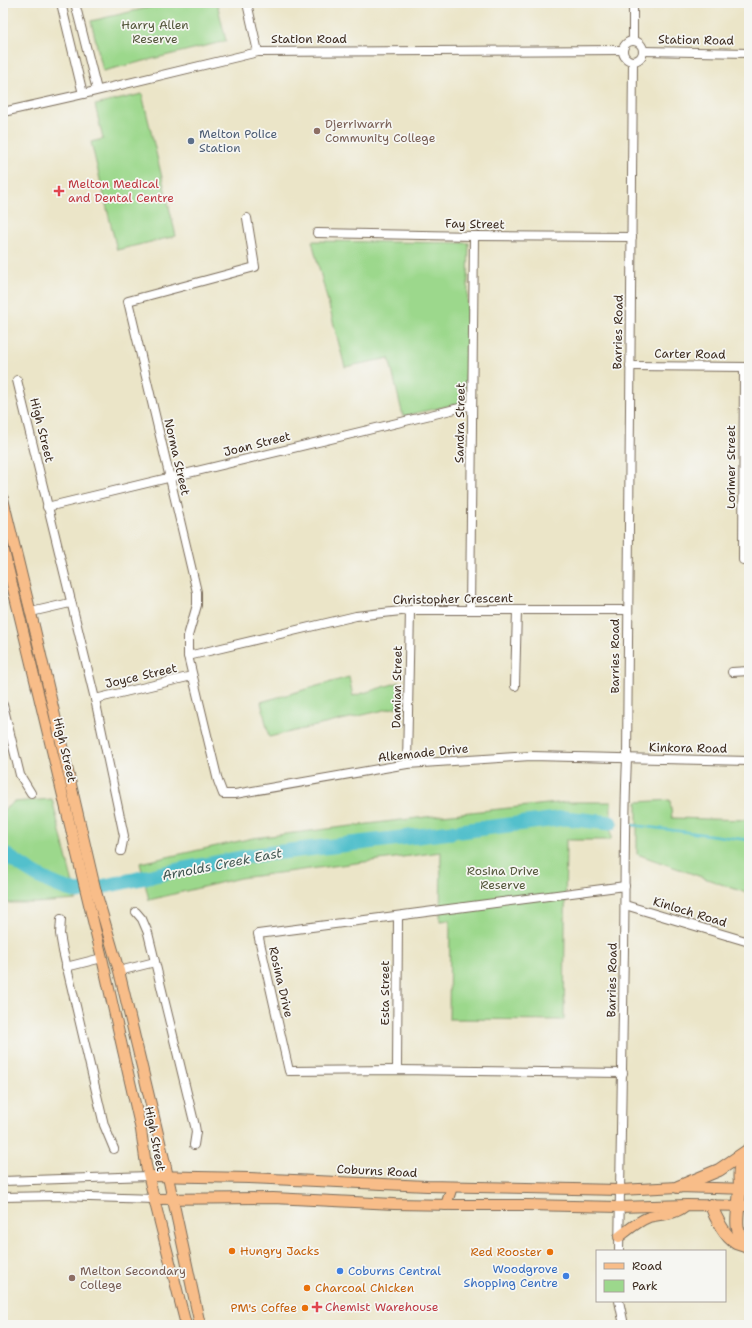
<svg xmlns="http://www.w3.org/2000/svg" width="752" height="1328" font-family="'Shantell Sans',sans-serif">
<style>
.green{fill:#9cd88c;stroke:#6c8155}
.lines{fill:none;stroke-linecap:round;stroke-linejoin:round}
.stream{stroke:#53c0cc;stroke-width:2.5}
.river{stroke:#53c0cc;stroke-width:15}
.minor-casing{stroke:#796b5a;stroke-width:10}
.major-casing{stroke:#796b5a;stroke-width:12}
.highway-casing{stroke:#796b5a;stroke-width:14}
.minor{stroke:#fff;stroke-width:8}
.major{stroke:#f8bd89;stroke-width:10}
.highway{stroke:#f8bd89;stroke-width:12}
.education-dot{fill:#8d6e63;stroke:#f6f6f2;stroke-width:1.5}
.service-dot{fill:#5c6f8a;stroke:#f6f6f2;stroke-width:1.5}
.health-dot{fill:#e0444e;stroke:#f6f6f2;stroke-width:1.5}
.food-dot{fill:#e8710a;stroke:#f6f6f2;stroke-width:1.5}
.shop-dot{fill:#3f7fe0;stroke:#f6f6f2;stroke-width:1.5}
.labels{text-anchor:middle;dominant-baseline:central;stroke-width:3.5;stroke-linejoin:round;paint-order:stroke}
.park-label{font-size:12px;fill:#53563a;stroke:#f6f6f2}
.street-label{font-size:12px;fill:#3b2a1e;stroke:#f6f6f2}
.education-label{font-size:12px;fill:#785e54;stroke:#f6f6f2;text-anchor:start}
.service-label{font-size:12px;fill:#4e5e75;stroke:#f6f6f2;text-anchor:start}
.health-label{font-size:12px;fill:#be3a42;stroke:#f6f6f2;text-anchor:start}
.food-label{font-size:12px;fill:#c56008;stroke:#f6f6f2;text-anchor:start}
.shop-label{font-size:12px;fill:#366cbe;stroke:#f6f6f2;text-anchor:end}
.water-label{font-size:13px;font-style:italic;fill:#425752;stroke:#f6f6f2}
</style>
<rect width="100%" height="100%" fill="#f6f6f2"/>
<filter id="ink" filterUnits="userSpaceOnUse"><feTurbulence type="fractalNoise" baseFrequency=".025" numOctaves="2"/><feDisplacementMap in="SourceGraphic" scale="8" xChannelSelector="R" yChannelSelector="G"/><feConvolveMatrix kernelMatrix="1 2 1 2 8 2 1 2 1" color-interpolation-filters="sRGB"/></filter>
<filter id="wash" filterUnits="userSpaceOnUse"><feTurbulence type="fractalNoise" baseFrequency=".012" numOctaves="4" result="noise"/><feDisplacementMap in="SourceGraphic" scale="16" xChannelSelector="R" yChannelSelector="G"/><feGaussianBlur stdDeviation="0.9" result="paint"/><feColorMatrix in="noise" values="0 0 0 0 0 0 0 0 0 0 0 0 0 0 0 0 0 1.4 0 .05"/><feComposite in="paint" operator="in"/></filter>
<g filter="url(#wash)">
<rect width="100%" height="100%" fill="#ebe5c8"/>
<g class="green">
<path d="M168 3H217L226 41 103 71 91 21Z"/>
<path d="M142 94 176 236 117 250 91 142 103 139 95 105Z"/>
<path d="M312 241 469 243 465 402 403 416 389 358 345 367Z"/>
<path d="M349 677 353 696 400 682 397 707 269 737 261 702Z"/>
<path d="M52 799 77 900 36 903H3V810L14 802Z"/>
<path d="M670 800 672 818 749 820V894L637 854V802Z"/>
<path d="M567 802H611V840H566L564 1020 449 1019 450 920 440 921 441 852 240 878 149 900 140 863 253 838 442 815Z"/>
</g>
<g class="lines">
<g class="stream">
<path d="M610 823 617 824"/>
<path d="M632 825 749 840"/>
</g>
<g class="river">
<path d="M461 831 565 818 610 823"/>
<path d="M3 853C27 870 49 885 78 892L183 869 256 855 452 832"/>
</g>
</g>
</g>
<g filter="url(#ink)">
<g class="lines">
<g class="minor-casing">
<g id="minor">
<path d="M61 3 83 94"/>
<path d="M75 3 97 90"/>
<path d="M247 3 258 52"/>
<path d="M633 40V3"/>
<circle cx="633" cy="51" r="10"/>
<path d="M643 51 749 53"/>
<path d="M3 112 83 94 258 52 623 50"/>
<path d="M247 218 255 267 128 301 197 592V605L188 636V656L218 781 223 794H235L407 764 531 756 749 761"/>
<path d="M317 233 474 236 632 237"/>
<path d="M630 366 748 367"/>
<path d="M744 367 743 560H749"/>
<path d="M17 380 95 699 124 836 121 851"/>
<path d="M47 507 472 405"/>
<path d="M470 610 474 236"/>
<path d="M31 612 70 603"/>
<path d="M188 656 356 616 410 610H628"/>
<path d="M732 672 749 671"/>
<path d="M515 686 517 610"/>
<path d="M95 699 192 676"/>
<path d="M3 705 20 775 31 793"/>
<path d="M407 764 410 610"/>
<path d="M625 905 749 942"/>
<path d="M136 912 142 919 148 933 195 1126 196 1132 194 1145"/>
<path d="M61 919 60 934 63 951 104 1125 114 1149"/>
<path d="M66 967 102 958"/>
<path d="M119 971 155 962"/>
<path d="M397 1070 398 916"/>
<path d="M623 1073 397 1070 289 1071 258 934 625 886"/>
<path d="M3 1181 149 1176"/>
<path d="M3 1197 58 1196 154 1199"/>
<path d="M619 1251C620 1150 623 1050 624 949 625 885 624 822 627 759L633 61"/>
<path d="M619 1301 624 1325"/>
</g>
</g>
<g class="major-casing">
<g id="major">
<path d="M3 499 35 630 96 892 119 971 165 1163 200 1325"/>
<path d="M3 547 102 958 141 1130 146 1165 154 1199 186 1325"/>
<path d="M149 1176 249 1178 427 1186 620 1190 678 1187 749 1189"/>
<path d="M154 1199 273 1198 394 1204 453 1205H526L619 1207 687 1205 749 1206"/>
<path d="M446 1205 452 1187"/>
<path d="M619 1237C628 1230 638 1221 649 1217 662 1214 675 1215 685 1206"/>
</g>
</g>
<g class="highway-casing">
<g id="highway">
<path d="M749 1154C736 1167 740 1173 740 1189 740 1193 739 1198 739 1202 736 1222 735 1233 749 1249"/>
<path d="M678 1187 719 1170 747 1151"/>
<path d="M711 1205C715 1217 725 1237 736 1243 739 1244 742 1245 745 1246"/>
</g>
</g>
<use href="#minor" class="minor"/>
<use href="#major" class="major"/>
<use href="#highway" class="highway"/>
</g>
</g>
<g class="education-dot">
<circle cx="317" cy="131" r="4"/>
<circle cx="72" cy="1278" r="4"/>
</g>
<circle class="service-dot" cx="191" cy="141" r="4"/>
<g class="health-dot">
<path d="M57 185h4v4h4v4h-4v4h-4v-4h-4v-4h4z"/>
<path d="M315 1301h4v4h4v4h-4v4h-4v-4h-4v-4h4z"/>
</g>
<g class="food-dot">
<circle cx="232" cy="1251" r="4"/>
<circle cx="550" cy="1252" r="4"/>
<circle cx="307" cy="1288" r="4"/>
<circle cx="305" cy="1308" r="4"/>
</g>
<g class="shop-dot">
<circle cx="340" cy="1271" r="4"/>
<circle cx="566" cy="1276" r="4"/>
</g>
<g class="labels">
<g class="park-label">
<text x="155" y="25">Harry Allen<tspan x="155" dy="14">Reserve</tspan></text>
<text x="503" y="871">Rosina Drive<tspan x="503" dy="14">Reserve</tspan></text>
</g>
<g class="street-label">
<text x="309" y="39">Station Road</text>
<text transform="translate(696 40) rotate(1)">Station Road</text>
<text transform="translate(475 224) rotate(1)">Fay Street</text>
<text transform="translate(618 332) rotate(-89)">Barries Road</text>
<text transform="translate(690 354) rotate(1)">Carter Road</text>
<text transform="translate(460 423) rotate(-89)">Sandra Street</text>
<text transform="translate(42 430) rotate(76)">High Street</text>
<text transform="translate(257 444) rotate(-14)">Joan Street</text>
<text transform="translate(177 457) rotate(77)">Norma Street</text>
<text transform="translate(731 467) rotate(-90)">Lorimer Street</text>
<text transform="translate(453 599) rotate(-1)">Christopher Crescent</text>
<text transform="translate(615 656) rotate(-90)">Barries Road</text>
<text transform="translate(141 676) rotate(-13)">Joyce Street</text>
<text transform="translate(397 687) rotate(-89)">Damian Street</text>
<text transform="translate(688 748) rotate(1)">Kinkora Road</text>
<text transform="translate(65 750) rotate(77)">High Street</text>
<text transform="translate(423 753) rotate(-6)">Alkemade Drive</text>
<text transform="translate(690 912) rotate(17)">Kinloch Road</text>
<text transform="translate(612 980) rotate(-89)">Barries Road</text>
<text transform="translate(281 982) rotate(77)">Rosina Drive</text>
<text transform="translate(385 993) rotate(-90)">Esta Street</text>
<text transform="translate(155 1139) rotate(79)">High Street</text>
<text transform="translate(377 1171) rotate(3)">Coburns Road</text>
</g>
<g class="education-label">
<text x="325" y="124">Djerriwarrh<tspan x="325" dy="14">Community College</tspan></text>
<text x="80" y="1271">Melton Secondary<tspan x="80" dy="14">College</tspan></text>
</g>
<g class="service-label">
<text x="199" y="134">Melton Police<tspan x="199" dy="14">Station</tspan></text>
</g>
<g class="health-label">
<text x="68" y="184">Melton Medical<tspan x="68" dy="14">and Dental Centre</tspan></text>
<text x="325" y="1307">Chemist Warehouse</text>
</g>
<g class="food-label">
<text x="240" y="1251">Hungry Jacks</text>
<text x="542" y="1252" text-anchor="end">Red Rooster</text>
<text x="315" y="1288">Charcoal Chicken</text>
<text x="297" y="1308" text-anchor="end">PM's Coffee</text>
</g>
<g class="shop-label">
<text x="558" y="1269">Woodgrove<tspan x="558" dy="14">Shopping Centre</tspan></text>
<text x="348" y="1271" text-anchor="start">Coburns Central</text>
</g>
<g class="water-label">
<text transform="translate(222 864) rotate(-11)">Arnolds Creek East</text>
</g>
</g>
<rect width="752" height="1328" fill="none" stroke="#f6f6f2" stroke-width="16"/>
<rect x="596" y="1250" width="130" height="52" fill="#f6f6f2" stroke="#aba49d"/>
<rect x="604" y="1263" width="20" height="6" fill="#f8bd89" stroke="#aba49d"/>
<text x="632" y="1270" font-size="12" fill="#3b2a1e">Road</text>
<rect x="604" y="1280" width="20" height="12" fill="#9cd88c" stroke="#aba49d"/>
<text x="632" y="1290" font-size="12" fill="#3b2a1e">Park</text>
</svg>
